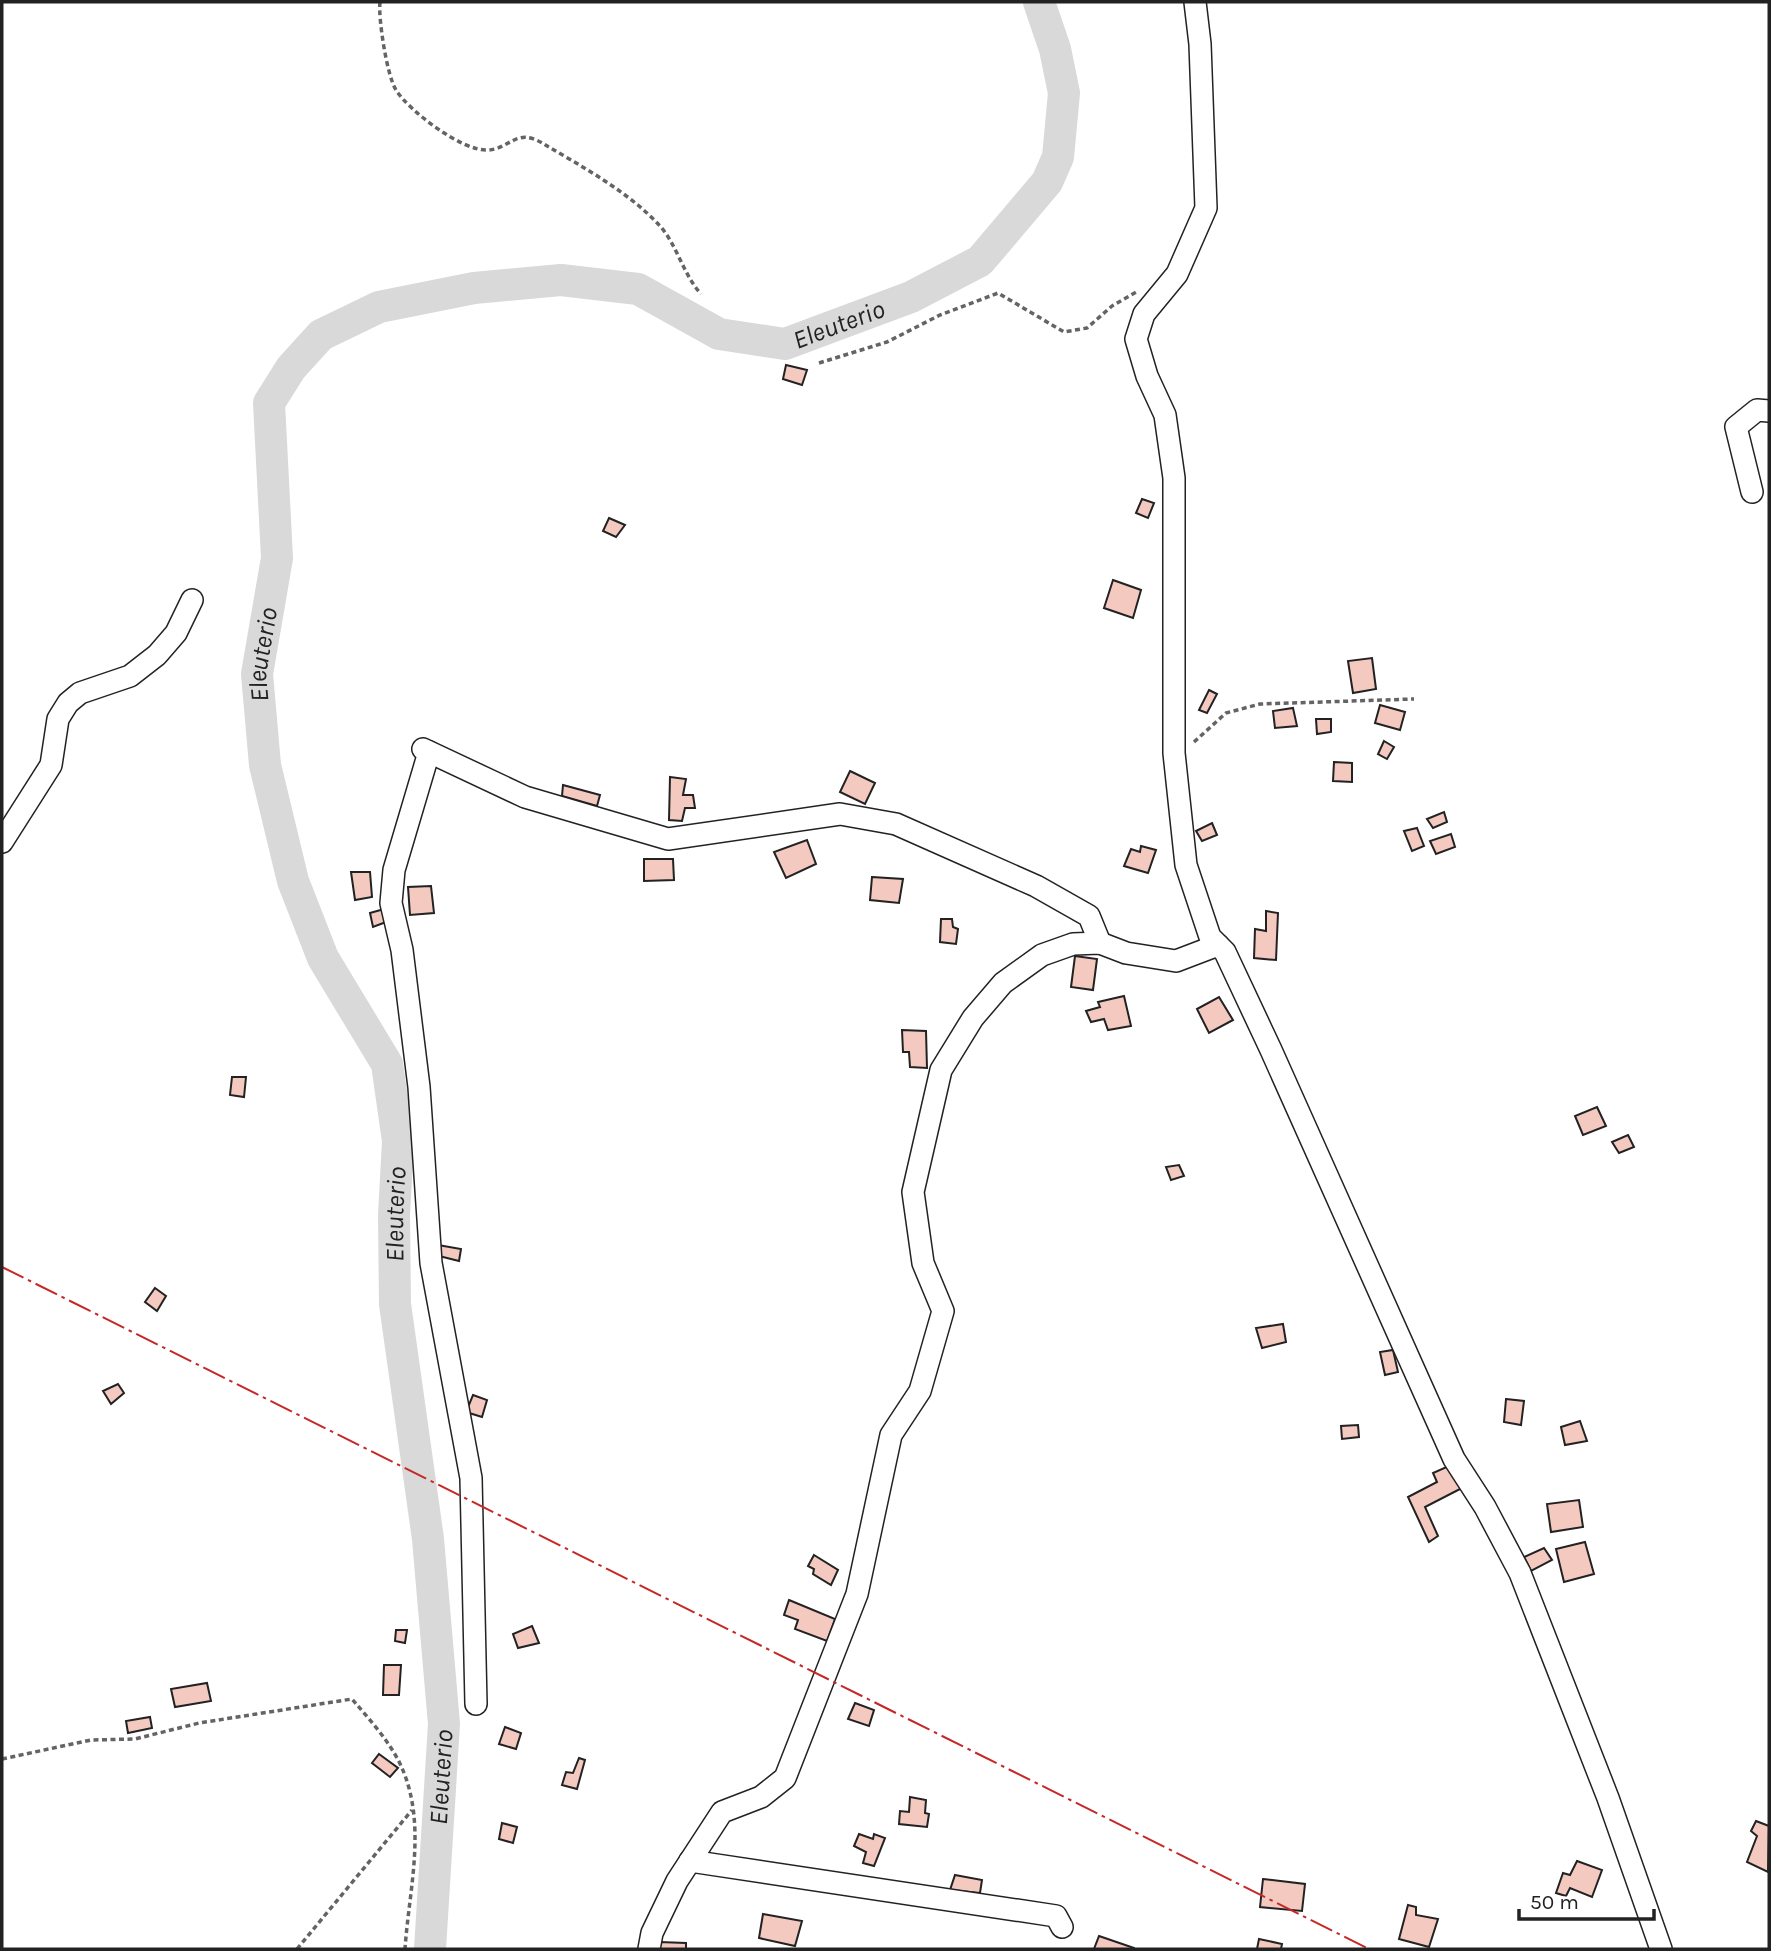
<svg xmlns="http://www.w3.org/2000/svg" width="1771" height="1951" font-family="Karla,sans-serif">
<style>
.lines{fill:none;stroke-linecap:round;stroke-linejoin:round}
.river{stroke:#d9d9d9;stroke-width:32}
.building{fill:#f3c9c0;stroke:#222;stroke-width:2}
.minor-casing{stroke:#222;stroke-width:24}
.path{stroke:#646464;stroke-width:3.5;stroke-dasharray:5 3.5;stroke-linecap:butt}
.minor{stroke:#fff;stroke-width:21}
.power{stroke:#c62828;stroke-width:2;stroke-dasharray:24 5 3.5 5;stroke-linecap:butt}
.labels{text-anchor:middle;dominant-baseline:central;stroke-width:5;stroke-linejoin:round;paint-order:stroke}
.water-label{font-size:26px;font-style:italic;fill:#222;stroke:#fff}
</style>
<rect width="100%" height="100%" fill="#fff"/>
<g class="lines">
<path class="river" id="s1" d="M430 1949 444 1724 428 1539 395 1304 394 1215 398 1141 387 1064 323 958 293 881 265 765 257 674 277 558 269 403 291 368 321 335 379 307 474 288 561 280 638 289 719 334 785 344 911 297 980 261 1047 182 1058 157 1064 93 1055 49 1039 2"/>
</g>
<g class="building">
<path d="M786 365 807 370 802 385 783 379Z"/>
<path d="M1142 499 1154 503 1148 518 1136 513Z"/>
<path d="M609 518 625 525 616 537 603 531Z"/>
<path d="M1113 580 1141 590 1133 618 1104 608Z"/>
<path d="M1372 658 1376 689 1353 693 1348 661Z"/>
<path d="M1209 690 1217 694 1207 713 1199 710Z"/>
<path d="M1380 705 1405 712 1400 730 1375 723Z"/>
<path d="M1293 708 1297 726 1275 728 1273 711Z"/>
<path d="M1316 719H1331V732L1317 734Z"/>
<path d="M1384 741 1394 747 1387 759 1378 754Z"/>
<path d="M1334 762 1352 763V782L1333 781Z"/>
<path d="M850 771 875 783 865 804 840 792Z"/>
<path d="M670 777 686 779 683 795H693L695 808H685L682 821 669 820Z"/>
<path d="M563 785 600 795 597 806 562 796Z"/>
<path d="M1444 812 1447 822 1433 828 1427 819Z"/>
<path d="M1212 823 1217 835 1202 841 1196 831Z"/>
<path d="M1417 828 1424 846 1412 851 1404 831Z"/>
<path d="M1451 834 1455 847 1436 854 1430 841Z"/>
<path d="M807 840 816 864 786 878 774 852Z"/>
<path d="M1141 846 1156 850 1148 873 1124 866 1131 849 1140 852Z"/>
<path d="M644 859H673L674 880 644 881Z"/>
<path d="M351 872H370L372 897 355 900Z"/>
<path d="M872 877 903 879 899 903 870 900Z"/>
<path d="M431 886 434 913 410 915 408 887Z"/>
<path d="M384 909 386 922 373 927 370 913Z"/>
<path d="M1266 911 1278 913 1276 960 1254 958 1255 929 1266 931Z"/>
<path d="M941 919H952L953 927 958 929 956 944 940 942Z"/>
<path d="M1075 956 1097 959 1093 990 1071 987Z"/>
<path d="M1124 996 1131 1026 1108 1030 1104 1019 1091 1022 1086 1011 1100 1007 1098 1002Z"/>
<path d="M1219 997 1233 1020 1209 1033 1197 1009Z"/>
<path d="M902 1030 926 1031 927 1068 910 1067 909 1052H903Z"/>
<path d="M232 1077H246L244 1097 230 1095Z"/>
<path d="M1597 1107 1606 1126 1583 1135 1575 1116Z"/>
<path d="M1628 1135 1634 1147 1619 1153 1612 1142Z"/>
<path d="M1179 1165 1184 1176 1171 1180 1166 1167Z"/>
<path d="M438 1245 461 1249 459 1261 435 1255Z"/>
<path d="M155 1288 166 1296 157 1311 145 1302Z"/>
<path d="M1283 1324 1286 1342 1262 1348 1256 1328Z"/>
<path d="M1393 1350 1398 1372 1385 1375 1380 1352Z"/>
<path d="M118 1384 124 1393 111 1404 103 1391Z"/>
<path d="M473 1395 487 1400 482 1417 466 1412Z"/>
<path d="M1506 1399 1524 1401 1521 1425 1504 1422Z"/>
<path d="M1580 1421 1587 1441 1565 1445 1561 1427Z"/>
<path d="M1358 1425 1359 1437 1342 1439 1341 1426Z"/>
<path d="M1451 1465 1462 1488 1425 1507 1438 1536 1429 1542 1408 1497 1437 1482 1433 1473Z"/>
<path d="M1579 1500 1583 1527 1551 1532 1547 1504Z"/>
<path d="M1585 1542 1594 1574 1564 1582 1556 1549Z"/>
<path d="M1544 1548 1552 1560 1531 1571 1524 1557Z"/>
<path d="M814 1555 838 1570 831 1585 813 1574 814 1569 808 1566Z"/>
<path d="M789 1600 835 1619 827 1641 795 1629 798 1620 784 1615Z"/>
<path d="M532 1626 539 1643 518 1648 513 1634Z"/>
<path d="M396 1630H407L405 1643 395 1641Z"/>
<path d="M384 1665H401L399 1695H383Z"/>
<path d="M207 1683 211 1701 175 1707 171 1689Z"/>
<path d="M855 1703 874 1710 869 1726 848 1719Z"/>
<path d="M150 1717 152 1728 128 1733 126 1721Z"/>
<path d="M505 1727 521 1733 516 1749 499 1744Z"/>
<path d="M379 1754 398 1768 390 1777 372 1763Z"/>
<path d="M579 1758 585 1760 577 1789 562 1785 566 1772 573 1773Z"/>
<path d="M910 1797 926 1800 925 1813 929 1814 927 1827 899 1824 900 1811 909 1812Z"/>
<path d="M1756 1821 1769 1826 1768 1872 1747 1862 1757 1836 1751 1831Z"/>
<path d="M502 1823 517 1827 513 1843 499 1839Z"/>
<path d="M859 1834 873 1839 874 1834 885 1838 874 1866 863 1863 866 1852 854 1846Z"/>
<path d="M1577 1861 1602 1870 1592 1897 1570 1888 1566 1896 1556 1893 1563 1873 1570 1875Z"/>
<path d="M955 1875 982 1880 980 1893 950 1890Z"/>
<path d="M1263 1879 1305 1884 1302 1911 1260 1907Z"/>
<path d="M1408 1905 1416 1907V1915L1438 1919 1429 1947 1399 1939Z"/>
<path d="M763 1914 802 1921 795 1946 759 1938Z"/>
<path d="M1099 1936 1134 1948V1949H1094Z"/>
<path d="M1259 1939 1282 1944 1281 1949H1257Z"/>
<path d="M659 1942 686 1943V1949H659Z"/>
</g>
<g class="lines">
<g class="minor-casing">
<g id="minor">
<path d="M1195 2 1200 44 1206 208 1177 274 1144 314 1136 339 1147 376 1165 415 1174 478V753L1186 865 1210 937 1225 952 1271 1050 1454 1459 1485 1507 1520 1573 1608 1798 1661 1949"/>
<path d="M1752 492 1736 427 1757 410 1769 411"/>
<path d="M423 749 525 797 668 839 840 814 896 824 1036 886 1089 916 1100 943"/>
<path d="M429 752 394 870 391 903 402 950 419 1087 431 1263 471 1478 476 1704"/>
<path d="M2 842 51 765 58 719 68 703 80 693 130 676 157 655 176 633 192 600"/>
<path d="M690 1861 1056 1916 1062 1927"/>
<path d="M649 1949 652 1933 677 1881 722 1812 761 1797 785 1778 857 1594 891 1435 920 1391 943 1311 923 1263 913 1192 941 1070 973 1018 1003 983 1042 955 1073 944 1100 943 1126 953 1176 961 1218 945"/>
</g>
</g>
<g class="path">
<path d="M380 2C378 18 387 76 396 90 409 111 462 151 487 150 509 150 516 127 542 143 581 166 629 192 660 226 677 245 683 274 701 294"/>
<path d="M819 363 887 342 940 315 998 293 1064 332 1087 328 1112 306 1138 291"/>
<path d="M1194 742 1226 713 1260 704 1414 699"/>
<path d="M2 1759 91 1740 135 1739 199 1723 352 1699C370 1720 391 1743 402 1768 427 1826 409 1889 405 1949"/>
<path d="M297 1949 412 1810"/>
</g>
<use href="#minor" class="minor"/>
<path class="power" d="M2 1267 1369 1949"/>
</g>
<g class="labels">
<g class="water-label">
<text stroke="none"><textPath href="#s1" startOffset="2208">Eleuterio</textPath></text>
<text stroke="none"><textPath href="#s1" startOffset="1326">Eleuterio</textPath></text>
<text stroke="none"><textPath href="#s1" startOffset="738">Eleuterio</textPath></text>
<text stroke="none"><textPath href="#s1" startOffset="172">Eleuterio</textPath></text>
</g>
</g>
<rect width="1771" height="1951" fill="none" stroke="#222222" stroke-width="7"/>
<path d="M1519 1909v10h135v-10" fill="none" stroke="#222222" stroke-width="3.5"/>
<text x="1530" y="1909" font-size="21" fill="#222222" stroke="#ffffff" stroke-width="5" paint-order="stroke">50 m</text>
</svg>
